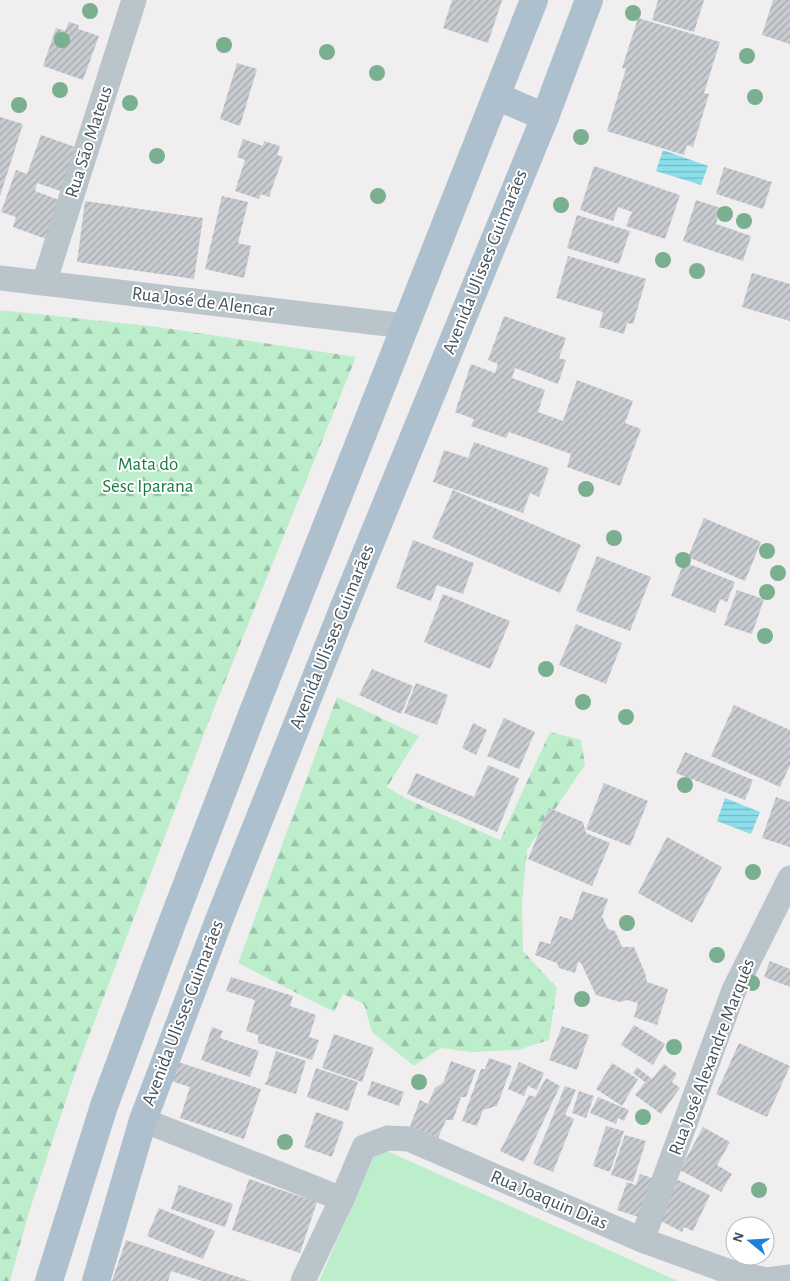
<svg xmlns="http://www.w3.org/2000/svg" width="790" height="1281" font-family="'Alegreya Sans',sans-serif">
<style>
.forest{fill:url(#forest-firs)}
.garden{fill:#bdeecc}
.water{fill:url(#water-rules)}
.building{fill:url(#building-hatch)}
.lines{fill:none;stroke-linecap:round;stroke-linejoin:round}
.minor{stroke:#bac4cb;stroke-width:25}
.primary{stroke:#aec0cd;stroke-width:28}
.tree{fill:#7aaf90}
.labels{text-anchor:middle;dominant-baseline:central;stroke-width:4;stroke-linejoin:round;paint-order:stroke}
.street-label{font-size:19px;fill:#47535c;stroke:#fff}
.park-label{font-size:19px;fill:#187c42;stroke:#fff}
</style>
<defs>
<pattern id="forest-firs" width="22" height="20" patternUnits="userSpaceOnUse" patternTransform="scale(1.25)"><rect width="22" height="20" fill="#bdeecc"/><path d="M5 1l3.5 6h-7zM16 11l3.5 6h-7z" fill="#9bc3a9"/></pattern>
<pattern id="water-rules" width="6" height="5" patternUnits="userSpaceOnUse" patternTransform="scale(1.25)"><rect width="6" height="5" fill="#8bdfeb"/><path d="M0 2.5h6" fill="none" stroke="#73b7c2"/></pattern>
<pattern id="building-hatch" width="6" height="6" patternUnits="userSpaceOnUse" patternTransform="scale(1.25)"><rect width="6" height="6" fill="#c8ccd1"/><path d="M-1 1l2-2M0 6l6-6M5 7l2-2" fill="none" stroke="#a4a8ad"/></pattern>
</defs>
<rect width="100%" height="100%" fill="#f1eeef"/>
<g class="forest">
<path d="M0 310 158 327 356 357 207 726 76 1070 29 1212 10 1281H0Z"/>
<path d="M337 697 419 736 387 787 405 798 500 840 550 732 581 740 585 765 527 850 522 903 523 951 557 988 549 1040 518 1050 471 1052 441 1048 414 1066 372 1032 364 1004 343 994 334 1012 238 963Z"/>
</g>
<path class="garden" d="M378 1147 678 1281H319Z"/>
<g class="water">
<path d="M663 150 708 166 701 185 656 171Z"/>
<path d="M725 798 760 812 751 834 717 821Z"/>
</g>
<g class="building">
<path d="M452 0H502L488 43 443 28Z"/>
<path d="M658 0H704L694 32 652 20Z"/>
<path d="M773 0H790V44L762 35Z"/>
<path d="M638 18 720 42 704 93 709 94 693 147 687 145 684 155 607 131 626 69 622 68Z"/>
<path d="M69 22 79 25 78 29 99 36 83 80 43 66 56 28 65 31Z"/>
<path d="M237 63 257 69 240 126 220 119Z"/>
<path d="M0 117 23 124 0 196Z"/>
<path d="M41 135 81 149 66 193 37 183 35 191 59 200 46 239 13 227 16 217 1 212 16 170 27 174Z"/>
<path d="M243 139 263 146 264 141 280 146 277 155 283 157 269 197 261 194 259 199 235 191 245 160 237 157Z"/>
<path d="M594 166 680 195 665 239 626 226 632 212 618 207 613 221 580 210Z"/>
<path d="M724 167 772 182 763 209 716 194Z"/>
<path d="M222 196 248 202 238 243 251 246 244 278 205 269Z"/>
<path d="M696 200 721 208 716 224 751 236 743 261 683 241Z"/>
<path d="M85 201 203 218 194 279 77 262Z"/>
<path d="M577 215 630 231 619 264 567 248Z"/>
<path d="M568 256 646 279 633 324 627 323 624 334 599 327 603 312 556 298Z"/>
<path d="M752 273 790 284V321L742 307Z"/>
<path d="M504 316 566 338 559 358 566 360 558 384 515 368 512 378 545 390 538 412 563 421 577 380 633 401 625 423 641 429 620 486 567 467 571 454 509 432 506 438 471 426 474 419 455 412 471 364 495 373 498 364 488 360Z"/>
<path d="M474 442 549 468 539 497 530 493 523 513 433 482 444 450 468 458Z"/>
<path d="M453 490 581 545 560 593 432 538Z"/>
<path d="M704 518 761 542 745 581 688 557Z"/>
<path d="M413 540 474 563 463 594 437 585 431 601 396 588Z"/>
<path d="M597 556 651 577 630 631 576 611Z"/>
<path d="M684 562 735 582 727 602 720 599 715 613 671 596Z"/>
<path d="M737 590 764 599 752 634 724 625Z"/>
<path d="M443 594 510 621 490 669 424 642Z"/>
<path d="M576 624 622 643 606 684 559 665Z"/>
<path d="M372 669 413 686 401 714 359 695Z"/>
<path d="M416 683 448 695 437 725 404 713Z"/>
<path d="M734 705 790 730V765L780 787 711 756Z"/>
<path d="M504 718 535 732 519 769 487 756Z"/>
<path d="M473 723 487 730 476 755 462 748Z"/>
<path d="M685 752 753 780 745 800 676 773Z"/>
<path d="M488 765 519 778 497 832 407 794 416 773 474 797Z"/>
<path d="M604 783 648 801 630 846 586 829Z"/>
<path d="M776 797 790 802V847L762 838Z"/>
<path d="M549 808 583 822 586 833 610 843 592 886 528 859Z"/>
<path d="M667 837 722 867 692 923 638 893Z"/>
<path d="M582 891 608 899 602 916 608 929 615 931 622 947H634L645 973 647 982 668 989 657 1025 634 1017 638 1003 627 1000 620 1002 596 995 581 963 578 962 575 973 559 968 557 963 535 955 540 941 550 944 560 916 572 920Z"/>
<path d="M770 961 790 969V987L764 977Z"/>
<path d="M231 977 293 996 290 1006 316 1015 309 1037 319 1040 312 1060 258 1043V1035L246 1031 255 1000 226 991Z"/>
<path d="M634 1025 665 1044 653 1065 621 1045Z"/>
<path d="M562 1026 589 1035 577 1070 549 1060Z"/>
<path d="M212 1027 223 1031 220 1038 259 1051 250 1077 201 1060Z"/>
<path d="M334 1034 374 1048 362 1082 322 1068Z"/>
<path d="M739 1043 790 1066 767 1117 716 1094Z"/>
<path d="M276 1051 306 1061 296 1094 264 1084 267 1081Z"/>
<path d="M489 1058 512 1066 497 1106 483 1110 477 1126 462 1121 481 1069H485Z"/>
<path d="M451 1061 476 1070 466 1097H461L453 1120H446L438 1138 410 1126 420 1100 428 1104 435 1088 443 1083Z"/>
<path d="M178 1062 261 1089 244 1139 180 1118 190 1087 171 1081Z"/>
<path d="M519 1062 544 1073 537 1090 528 1086 524 1096 508 1089Z"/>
<path d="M612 1063 638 1079 622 1106 596 1089Z"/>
<path d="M664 1064 677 1074 672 1082 680 1088 661 1114 635 1095 645 1082 633 1073 637 1067 652 1079Z"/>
<path d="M316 1068 358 1082 348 1111 307 1097Z"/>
<path d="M546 1078 560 1086 524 1162 500 1151 529 1095 535 1097Z"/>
<path d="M372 1081 404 1092 399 1106 367 1095Z"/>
<path d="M565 1086 576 1090 565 1115 574 1119 553 1172 533 1164Z"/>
<path d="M579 1091 594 1096 586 1118 572 1113Z"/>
<path d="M598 1097 629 1110 624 1121 618 1118 616 1124 590 1113Z"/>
<path d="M316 1112 344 1122 332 1157 304 1147Z"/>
<path d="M606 1126 624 1131 610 1172 593 1166Z"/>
<path d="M703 1127 730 1142 717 1165 732 1174 721 1192 680 1170Z"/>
<path d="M625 1135 646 1141 633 1182 611 1175Z"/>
<path d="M640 1174 655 1179 642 1218 617 1210 627 1182 636 1185Z"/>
<path d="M249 1179 317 1202 300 1253 232 1230Z"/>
<path d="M678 1180 710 1195 693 1231 684 1227 682 1232 659 1220Z"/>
<path d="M179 1185 233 1204 225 1227 171 1209Z"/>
<path d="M159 1208 215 1231 203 1259 147 1236Z"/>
<path d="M126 1240 250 1281H202L171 1271 168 1281H112Z"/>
</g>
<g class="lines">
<g class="minor">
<path d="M0 278 405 326"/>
<path d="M44 283 134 0"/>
<path d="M143 1120 342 1199"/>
<path d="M642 1240 734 990 790 878"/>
<path d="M303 1281 342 1199 364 1147 388 1138 409 1139 642 1240 730 1272 767 1280 790 1277"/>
</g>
<g class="primary">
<path d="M496 96 545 117"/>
<path d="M49 1281 104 1106 172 923 253 712 534 0"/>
<path d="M96 1281 143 1120 219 920 346 602 545 117 589 0"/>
</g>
</g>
<g class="tree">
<circle cx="90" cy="11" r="8"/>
<circle cx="633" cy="13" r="8"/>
<circle cx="62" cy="40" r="8"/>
<circle cx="224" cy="45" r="8"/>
<circle cx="327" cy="52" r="8"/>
<circle cx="747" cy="56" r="8"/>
<circle cx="377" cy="73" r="8"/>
<circle cx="60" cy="90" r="8"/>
<circle cx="755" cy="97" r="8"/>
<circle cx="130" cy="103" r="8"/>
<circle cx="19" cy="105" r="8"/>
<circle cx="581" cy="137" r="8"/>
<circle cx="157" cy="156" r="8"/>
<circle cx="378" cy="196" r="8"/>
<circle cx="561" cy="205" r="8"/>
<circle cx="725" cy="214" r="8"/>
<circle cx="744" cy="221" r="8"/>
<circle cx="663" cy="260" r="8"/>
<circle cx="697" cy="271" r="8"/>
<circle cx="586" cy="489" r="8"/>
<circle cx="614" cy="538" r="8"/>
<circle cx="767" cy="551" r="8"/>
<circle cx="683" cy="560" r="8"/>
<circle cx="778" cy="573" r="8"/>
<circle cx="767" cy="592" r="8"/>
<circle cx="765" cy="636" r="8"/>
<circle cx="546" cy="669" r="8"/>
<circle cx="583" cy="702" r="8"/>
<circle cx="626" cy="717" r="8"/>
<circle cx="685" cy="785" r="8"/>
<circle cx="753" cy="872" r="8"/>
<circle cx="627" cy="923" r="8"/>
<circle cx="717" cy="955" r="8"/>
<circle cx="752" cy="983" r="8"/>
<circle cx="582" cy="999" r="8"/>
<circle cx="674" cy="1047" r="8"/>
<circle cx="419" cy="1082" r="8"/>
<circle cx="643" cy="1117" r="8"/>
<circle cx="285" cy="1142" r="8"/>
<circle cx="759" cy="1190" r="8"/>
</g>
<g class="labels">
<g class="street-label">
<text transform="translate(89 142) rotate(-72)">Rua São Mateus</text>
<text transform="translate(485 262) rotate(-68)">Avenida Ulisses Guimarães</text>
<text transform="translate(203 302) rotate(7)">Rua José de Alencar</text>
<text transform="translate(332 637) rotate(-68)">Avenida Ulisses Guimarães</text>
<text transform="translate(183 1013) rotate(-69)">Avenida Ulisses Guimarães</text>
<text transform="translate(712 1057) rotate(-69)">Rua José Alexandre Marquês</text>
<text transform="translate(549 1200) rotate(23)">Rua Joaquin Dias</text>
</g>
<g class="park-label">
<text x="148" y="464">Mata do<tspan x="148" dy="22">Sesc Iparana</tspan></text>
</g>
</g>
<g transform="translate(750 1241) rotate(288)"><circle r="24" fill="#ffffff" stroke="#b5babe"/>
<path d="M0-4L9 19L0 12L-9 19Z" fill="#1b81de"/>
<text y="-8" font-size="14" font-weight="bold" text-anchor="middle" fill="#47535c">N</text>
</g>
</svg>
